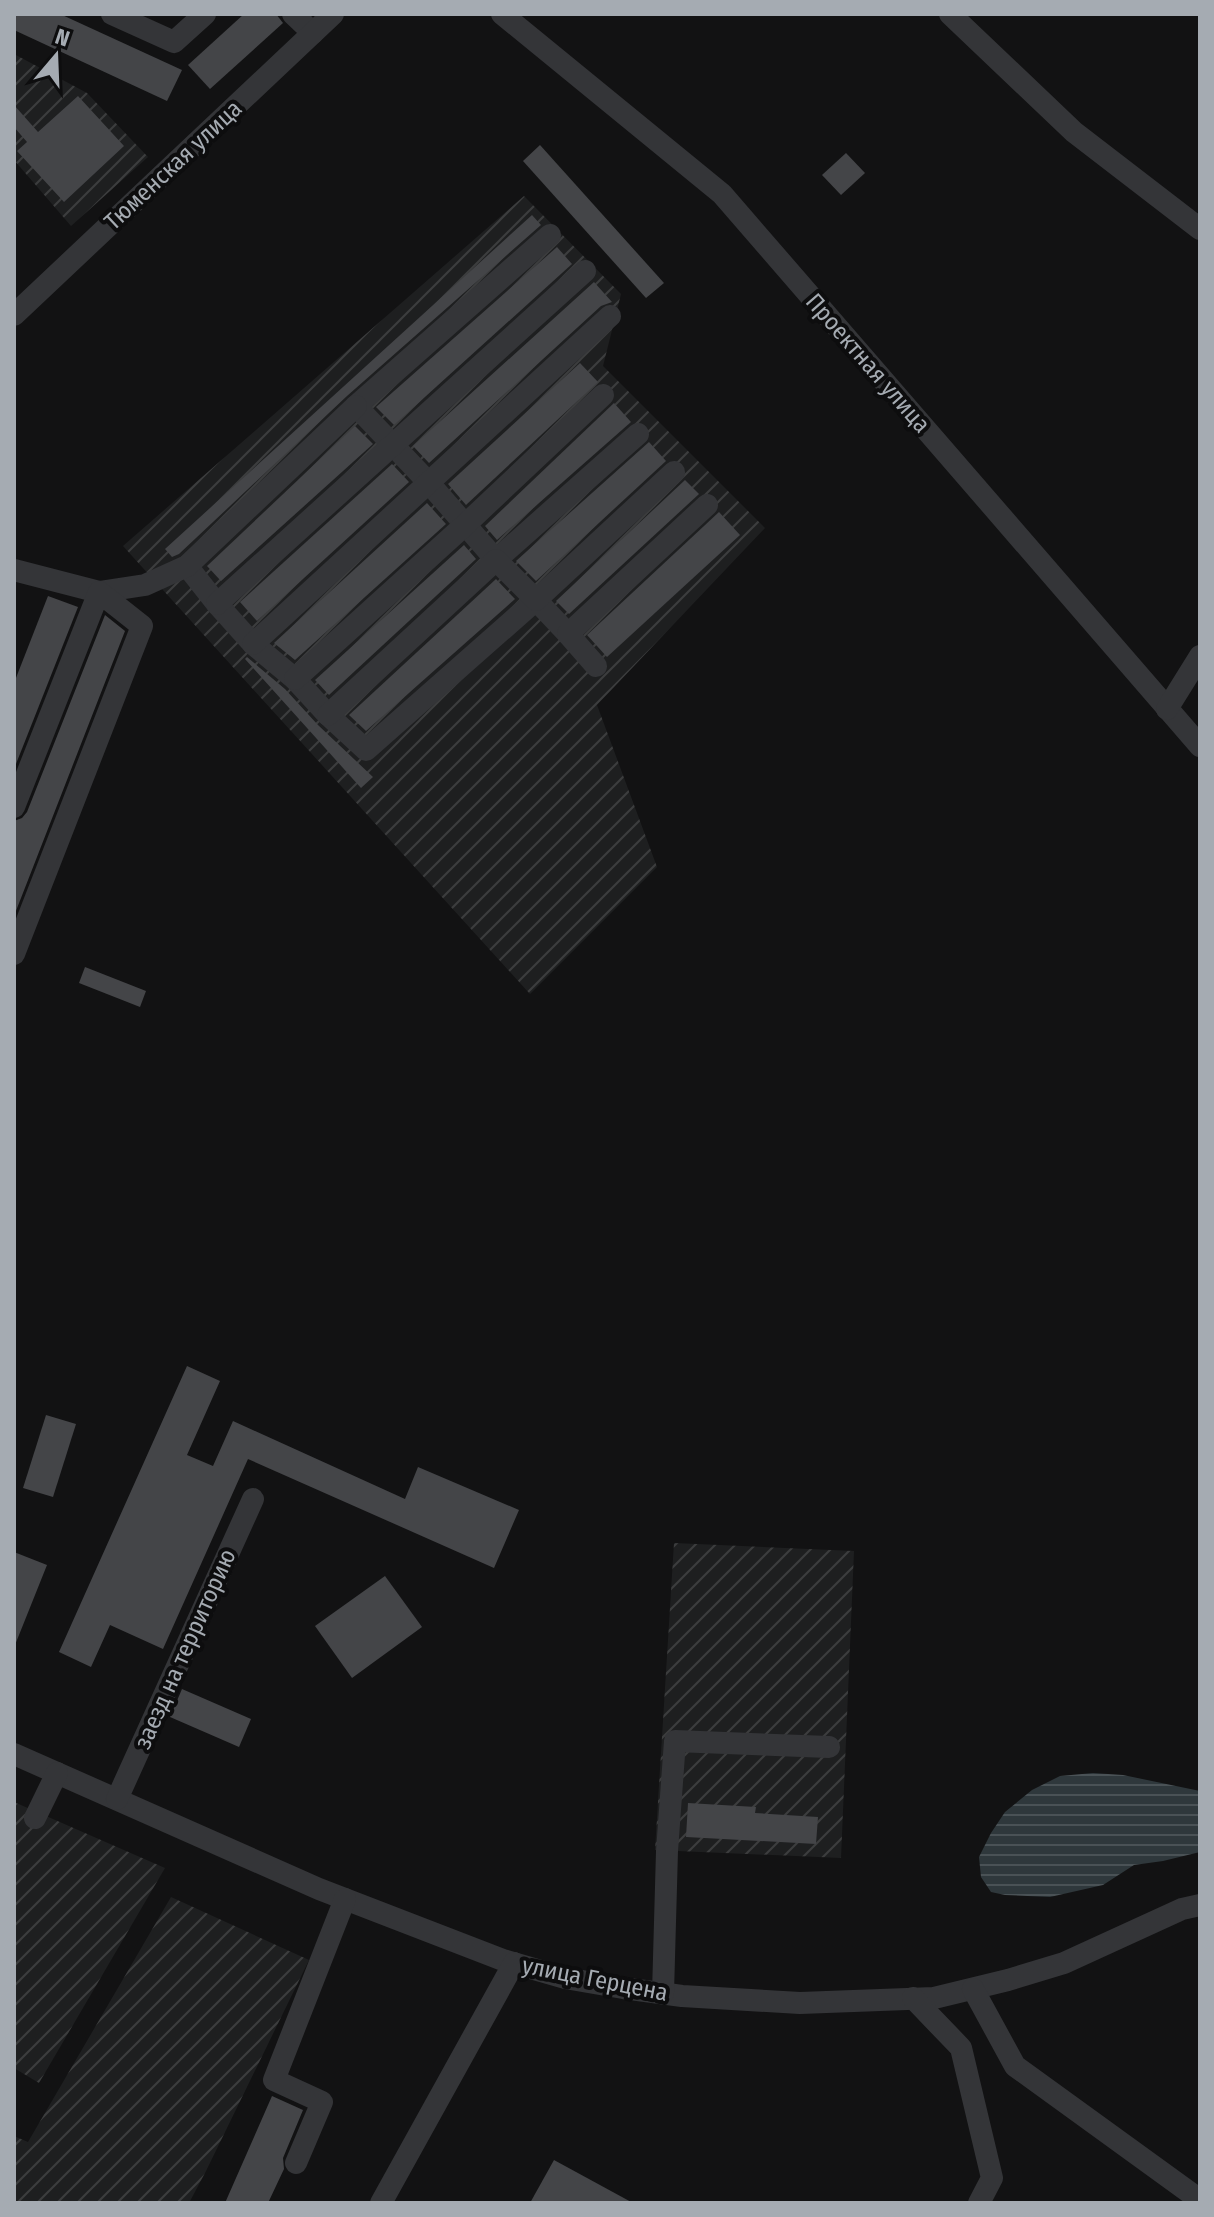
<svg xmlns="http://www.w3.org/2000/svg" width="1214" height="2217" font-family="'Fira Sans Condensed',sans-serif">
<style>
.industrial{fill:url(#industrial-furrows)}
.water{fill:url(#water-rules)}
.building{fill:#444548}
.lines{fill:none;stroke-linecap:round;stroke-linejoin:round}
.minor{stroke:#343538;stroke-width:22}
.labels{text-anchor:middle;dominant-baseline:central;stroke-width:8;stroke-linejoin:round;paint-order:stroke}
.street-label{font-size:24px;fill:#a5abb2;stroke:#0d0d0e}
</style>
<defs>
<pattern id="industrial-furrows" width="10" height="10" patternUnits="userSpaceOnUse" patternTransform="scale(2)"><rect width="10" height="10" fill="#1e1f20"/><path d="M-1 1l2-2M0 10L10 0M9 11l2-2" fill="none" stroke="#3c3d3e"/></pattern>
<pattern id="water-rules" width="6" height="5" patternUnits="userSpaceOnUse" patternTransform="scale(2)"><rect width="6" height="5" fill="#2f383c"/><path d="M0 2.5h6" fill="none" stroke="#4a5256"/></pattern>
</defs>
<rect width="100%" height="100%" fill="#121213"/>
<g class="industrial">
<path d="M14 54 87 93 148 157 71 226 14 160Z"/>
<path d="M524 196 621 294 603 366 765 528 597 705 657 867 530 994 123 546Z"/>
<path d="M674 1543 854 1551 841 1858 655 1850Z"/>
<path d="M14 1802 165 1868 39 2083 14 2068Z"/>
<path d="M171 1897 309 1960 206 2171 189 2203H14V2136L28 2142Z"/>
</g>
<path class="water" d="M1093 1773 1123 1775 1200 1791V1852L1163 1861 1134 1865 1103 1885 1050 1897 1005 1895 991 1892 981 1877 979 1857 991 1833 1005 1812 1032 1790 1060 1776Z"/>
<g class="building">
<path d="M14 14H60L182 70 167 101 14 30Z"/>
<path d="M244 14H276L283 23 210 89 188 65Z"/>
<path d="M78 96 124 146 64 202 17 151 27 142 14 127V105L38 132Z"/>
<path d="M540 145 664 283 646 298 523 161Z"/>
<path d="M846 153 865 173 841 195 822 175Z"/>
<path d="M532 215 541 225 347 396 179 554 172 557 165 549Z"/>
<path d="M557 247 572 264 394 425 376 407Z"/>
<path d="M594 282 612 302 601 306 429 463 413 446Z"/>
<path d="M580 363 598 382 466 505 448 484Z"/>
<path d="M614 403 631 422 497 540 485 526Z"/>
<path d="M355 426 373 444 221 581 207 566Z"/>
<path d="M649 442 666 461 536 581 516 561Z"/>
<path d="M392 464 409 482 257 621 240 602Z"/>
<path d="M685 480 699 494 569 614 556 601Z"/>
<path d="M427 503 446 524 295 660 274 643Z"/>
<path d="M719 512 740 535 607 657 587 635Z"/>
<path d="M464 545 476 559 329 695 315 680Z"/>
<path d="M496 579 515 599 366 731 349 715Z"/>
<path d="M48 596 78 607 14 769V683Z"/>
<path d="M105 615 125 631 14 916V821L22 818 27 812Z"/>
<path d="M247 657 285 689 318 725 373 777 361 788 245 659Z"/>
<path d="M85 967 146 991 140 1007 79 983Z"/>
<path d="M187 1366 220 1381 187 1455 213 1466 233 1421 405 1499 418 1467 519 1510 494 1568 248 1459 163 1649 110 1625 91 1667 59 1652Z"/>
<path d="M46 1415 76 1424 53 1497 23 1488Z"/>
<path d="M14 1552 47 1565 15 1645H14Z"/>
<path d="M385 1576 422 1627 352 1678 315 1626Z"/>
<path d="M182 1689 251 1719 239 1747 170 1717Z"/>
<path d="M688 1803 756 1807 755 1813 818 1817 816 1844 686 1837Z"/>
<path d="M272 2096 303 2110 283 2158 284 2169 268 2203H225Z"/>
<path d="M554 2160 633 2203H530Z"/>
</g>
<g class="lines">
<g class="minor">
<path d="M112 14 174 42 205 14"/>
<path d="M293 14 313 33"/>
<path d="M502 14 722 194 1200 746"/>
<path d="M950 14 1074 132 1200 229"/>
<path d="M550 235 356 406 428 482 496 560 638 434"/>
<path d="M14 315 333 14"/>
<path d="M187 566 217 604 253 644 295 679 328 715 366 750 536 600 568 634"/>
<path d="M14 570 99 592 145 585 187 566 356 406"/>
<path d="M217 604 585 271"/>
<path d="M253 644 610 316"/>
<path d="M596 666 568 634 707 505"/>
<path d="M295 679 466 524 603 395"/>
<path d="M1167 709 1200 656"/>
<path d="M328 715 496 560 536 600 674 472"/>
<path d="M14 807 99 592 142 626 14 954"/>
<path d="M14 1754 319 1889 503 1960 565 1978 623 1988 682 1996 800 2003 934 1998 1008 1980 1064 1963 1182 1909 1200 1905"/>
<path d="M117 1799 253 1499"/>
<path d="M35 1818 57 1773"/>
<path d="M973 1989 1015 2066 1200 2200"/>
<path d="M663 1993 667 1851 675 1741 829 1747"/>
<path d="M913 1998 961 2048 992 2178 979 2203"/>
<path d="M296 2163 322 2102 274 2080 345 1899"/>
<path d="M381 2203 514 1963"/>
</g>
</g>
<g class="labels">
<g class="street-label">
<text transform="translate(173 165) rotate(-43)">Тюменская улица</text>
<text transform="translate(868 363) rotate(49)">Проектная улица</text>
<text transform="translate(185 1649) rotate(-66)">заезд на территорию</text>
<text transform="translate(595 1979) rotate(11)">улица Герцена</text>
</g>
</g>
<rect width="1214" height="2217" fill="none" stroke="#a5abb2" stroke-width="32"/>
<g transform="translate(56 56) rotate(19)" stroke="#0d0d0e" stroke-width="6" paint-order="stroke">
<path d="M0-6L14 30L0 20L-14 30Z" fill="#a5abb2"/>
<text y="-12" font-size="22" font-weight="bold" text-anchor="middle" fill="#a5abb2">N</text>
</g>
</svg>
